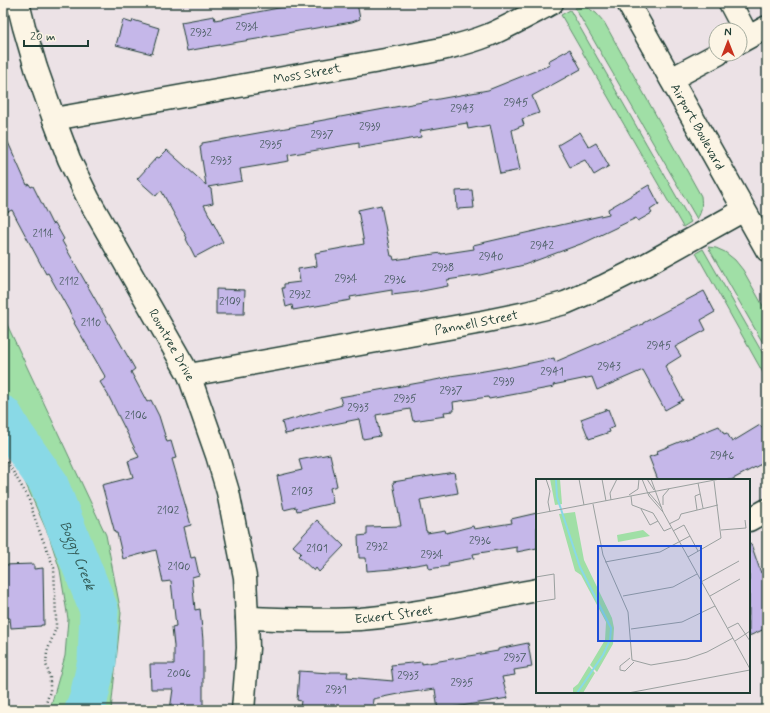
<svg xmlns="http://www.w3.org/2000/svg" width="770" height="713" font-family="Mynerve,sans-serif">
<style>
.green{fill:#a0dfa6;stroke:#608e6d}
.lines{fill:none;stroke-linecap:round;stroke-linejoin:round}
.river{stroke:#89d9e6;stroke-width:39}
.building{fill:#c5b7e9;stroke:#1f3d34}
.minor-casing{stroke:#1f3d34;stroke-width:25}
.major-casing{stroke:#1f3d34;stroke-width:25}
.path{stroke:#1f3d34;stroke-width:2.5;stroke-dasharray:1 3;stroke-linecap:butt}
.minor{stroke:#fcf5e5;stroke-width:22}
.major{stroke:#fcf5e5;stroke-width:22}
.labels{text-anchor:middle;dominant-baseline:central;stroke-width:3.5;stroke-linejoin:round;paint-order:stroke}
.number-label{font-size:11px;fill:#485c61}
.street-label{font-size:13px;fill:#1f3d34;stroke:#fcf5e5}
.water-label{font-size:14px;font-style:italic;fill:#345c58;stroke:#fcf5e5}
.inset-river{fill:none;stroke:#89d9e6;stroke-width:2}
.inset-road{fill:none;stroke:#9aa09f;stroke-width:1}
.view{fill:#1d4ed8;fill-opacity:0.15;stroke:#1d4ed8;stroke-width:2}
.inset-edge{fill:none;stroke:#1f3d34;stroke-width:2}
</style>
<rect width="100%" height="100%" fill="#ece2e6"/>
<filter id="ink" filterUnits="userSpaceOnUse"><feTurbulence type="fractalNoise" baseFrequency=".025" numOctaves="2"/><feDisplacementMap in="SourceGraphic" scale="8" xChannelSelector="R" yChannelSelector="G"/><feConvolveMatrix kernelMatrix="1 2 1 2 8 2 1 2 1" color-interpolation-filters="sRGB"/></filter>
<g filter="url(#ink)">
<g class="green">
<path d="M586 7 596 13 604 22 701 196C702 205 702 212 697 219L575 8Z"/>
<path d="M570 10 691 222 683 227 561 15Z"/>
<path d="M708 247 716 248 725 252 735 260 743 270 767 313V350Z"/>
<path d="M703 249 767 361V380L696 253Z"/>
<path d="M3 316 106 535 121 613 111 710H49L52 702 65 656 68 619 60 570 49 536 25 482 3 441Z"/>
</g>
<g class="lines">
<path class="river" id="s1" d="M3 415 14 434 48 482 99 610 97 661 88 701 84 710"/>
</g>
<g class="building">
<path d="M305 3H357L360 19 352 22 263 37V38L208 47H209L187 51 181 22 214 16 215 20Z"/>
<path d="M123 20 132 23 133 20 159 28 152 54 116 45Z"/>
<path d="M570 49 581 69 532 96 539 113 522 119 524 125 512 130 520 170 500 174 490 125 468 129 467 123 420 131 421 137 359 148V143L288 155 289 161 240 169 242 181 208 187 211 189 213 203 204 205 223 242 195 257 186 239 187 238 161 190 156 196 137 179 157 157 159 158 167 150 206 185 200 147 202 146V143L314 123 313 122 488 90 550 65 548 61Z"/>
<path d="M3 131 27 185 29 184 31 187 33 186 52 224 55 223 64 239 62 241 135 369 131 372 147 402 151 400 159 416 167 442 171 441 176 458 172 459 191 525 184 527 191 558 195 557 199 575 192 577 195 610 200 609 203 640V710H170L173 689H151L150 664H174V646L172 627 176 626 171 581 163 582 156 550 123 559 117 533H115L102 485 133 477 128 461 139 457 108 395 100 382 106 378 74 323 75 322 71 316H72L48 273 46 274 12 210 3 214Z"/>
<path d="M580 132 589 147 596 143 609 166 594 175 585 160 570 167 558 145Z"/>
<path d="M649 185 659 204 650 210 652 213 638 221 636 218 586 242 524 265 480 275 447 280 448 286 417 292 392 295V290L350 297 351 300 293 310 292 305 286 307 282 288H284V284L300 282 298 269 317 266 315 253 364 244 358 210 381 205 391 256H393L394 260 441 253V254L474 249 473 245 609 214 608 209Z"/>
<path d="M472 190 474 208 457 209 456 191Z"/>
<path d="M216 289 245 290 244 314H216Z"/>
<path d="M704 291 715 312 701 320 706 330 675 347 681 356 665 366 683 400 665 410 643 370 597 390 592 377 553 385 554 387 489 399 488 397 453 402 454 411 444 412 445 416 413 421 410 409 376 415 380 436 363 439 359 419 285 434 282 422 342 405 340 397 435 380 450 377V376L484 371 507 367V368L554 358 555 362 643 324V323Z"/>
<path d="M608 409 615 427 609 429 610 432 589 439 581 419Z"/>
<path d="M760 425 762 428 767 425V461L731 480H658L649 457 658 454 657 451 719 426 724 434 727 433 732 442Z"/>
<path d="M330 454 337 486 330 488 333 503 297 511 296 507 284 510 277 476 302 470 299 460Z"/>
<path d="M454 472 458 493 420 500 426 531H427V533L445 530 446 533 473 526 474 529 512 523 511 519 537 513V548L517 552V547L473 554 474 558 448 563 449 566 429 569 428 563 392 569 367 571 366 558H359L358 536 367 535V527L401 526 393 482Z"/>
<path d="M317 520 344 546 319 572 316 568 314 571 298 556 301 553 293 546Z"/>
<path d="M751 544 761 573 767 570V628L749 636V545Z"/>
<path d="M34 564V569L43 568 44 625H41V626L11 628 10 618H3V565Z"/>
<path d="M528 643 532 667 514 670 515 675 502 677 508 698 438 710 435 689 398 694 373 699 372 710H327L300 708 301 701 297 700 299 671 330 673V672H348L347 677 393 681 391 665 422 662V664L498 651V649Z"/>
</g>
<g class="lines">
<g class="minor-casing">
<g id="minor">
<path id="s2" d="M18 3 24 27 36 68 54 119 69 159 89 200 189 375 217 455 228 492 245 577 247 618 248 648 243 710"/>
<path d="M730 3 748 37"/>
<path d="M740 42 767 27"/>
<path d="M671 79 718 54"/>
<path id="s3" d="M54 119 396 58C427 52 459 47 489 35 510 26 531 14 552 3"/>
<path id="s4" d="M189 375 482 322 526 313 565 303 604 286 640 268 744 210"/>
<path d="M749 520 767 510"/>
<path id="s5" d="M247 618C285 619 323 621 360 619 419 614 478 601 537 590"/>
</g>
</g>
<g class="major-casing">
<g id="major">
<path id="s6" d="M628 3 767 250"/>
</g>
</g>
<path class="path" d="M3 455 28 497 37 525 54 568 56 617V628L47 652 46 664 50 678V691L44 710"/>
<use href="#minor" class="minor"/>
<use href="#major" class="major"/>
</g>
</g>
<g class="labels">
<g class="number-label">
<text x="247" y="27">2934</text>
<text x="201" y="33">2932</text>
<text x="516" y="103">2945</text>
<text x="462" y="109">2943</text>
<text x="370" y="127">2939</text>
<text x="322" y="135">2937</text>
<text x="271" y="145">2935</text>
<text x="221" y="161">2933</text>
<text x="43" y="234">2114</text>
<text x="542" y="246">2942</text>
<text x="491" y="257">2940</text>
<text x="443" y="268">2938</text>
<text x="346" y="279">2934</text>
<text x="395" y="280">2936</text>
<text x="69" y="282">2112</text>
<text x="300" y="295">2932</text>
<text x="230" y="302">2109</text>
<text x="91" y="323">2110</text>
<text x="659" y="346">2945</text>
<text x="609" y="367">2943</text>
<text x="552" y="372">2941</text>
<text x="504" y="382">2939</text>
<text x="451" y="391">2937</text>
<text x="405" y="399">2935</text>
<text x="358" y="408">2933</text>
<text x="136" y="416">2106</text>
<text x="722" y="456">2946</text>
<text x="302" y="492">2103</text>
<text x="168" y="511">2102</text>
<text x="480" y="541">2936</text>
<text x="377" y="547">2932</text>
<text x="317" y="549">2101</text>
<text x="432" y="555">2934</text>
<text x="179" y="567">2100</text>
<text x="515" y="658">2937</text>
<text x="179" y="674">2006</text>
<text x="408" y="676">2933</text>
<text x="462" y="683">2935</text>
<text x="336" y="690">2931</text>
</g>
<g class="street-label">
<text stroke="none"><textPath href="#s3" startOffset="257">Moss Street</textPath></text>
<text stroke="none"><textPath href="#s6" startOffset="142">Airport Boulevard</textPath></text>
<text stroke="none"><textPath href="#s4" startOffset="292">Pannell Street</textPath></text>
<text stroke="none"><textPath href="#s2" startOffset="377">Rountree Drive</textPath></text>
<text stroke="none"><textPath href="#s5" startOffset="147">Eckert Street</textPath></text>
</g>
<g class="water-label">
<text stroke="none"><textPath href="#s1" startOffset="160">Boggy Creek</textPath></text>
</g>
</g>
<g transform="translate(536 479)">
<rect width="214" height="214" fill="#ece2e6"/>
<path d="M14 0H24L26 25 19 26ZM39 33 48 81 76 139 78 149 77 165 61 193 54 186 69 161 70 143 45 96 39 92 23 35ZM107 51 114 57 82 63 81 56ZM53 187 59 194 47 214H37V209L42 205Z" fill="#a0dfa6"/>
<path class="inset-river" d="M20 0 21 18 44 88 75 149 74 161 67 176 41 214"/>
<path class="inset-road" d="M10 0 14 12 12 23 14 33M43 0 48 26M66 0 70 22M106 0 113 17 127 33 214 190M111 0 118 11M115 0 127 33M162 4 167 29M113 14 126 29M93 16 102 10 103 0M95 17 96 26 117 34 128 52 135 49M75 21 74 14 81 0M57 25 67 76 92 133 96 181 115 186 151 180 171 173 197 159M127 26V17L133 10M105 30 114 46 122 42M161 31 159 17 164 15M0 35 184 0M133 45 143 40 145 35 182 26M185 51 210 49 209 41M137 52 148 46 162 72M152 78 185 59 178 2M69 83 124 73 154 57M0 98 18 95 19 120 0 123M165 103 203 82M87 117 137 108 161 95M174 117 204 100M192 149 202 144 214 162M95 150 146 143 179 127M199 162 214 152M94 179 84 187V191L89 192 98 183M92 214 214 191"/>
<path class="view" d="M62 67H165V162H62Z"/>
<rect width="214" height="214" class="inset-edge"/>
</g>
<rect width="770" height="713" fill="none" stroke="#fcf5e5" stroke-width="16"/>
<rect x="8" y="8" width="754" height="697" fill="none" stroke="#1f3d34" stroke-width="1.5" filter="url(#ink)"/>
<g transform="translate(728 42)"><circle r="19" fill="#fcf5e5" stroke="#a4ab9e"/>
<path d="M0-3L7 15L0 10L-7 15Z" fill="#c8321e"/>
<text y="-6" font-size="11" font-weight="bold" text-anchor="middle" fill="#1f3d34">N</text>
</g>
<path d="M24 40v6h64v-6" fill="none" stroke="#1f3d34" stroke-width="2"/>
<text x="30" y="40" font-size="12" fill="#1f3d34" stroke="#fcf5e5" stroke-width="3" paint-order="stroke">20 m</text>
</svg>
